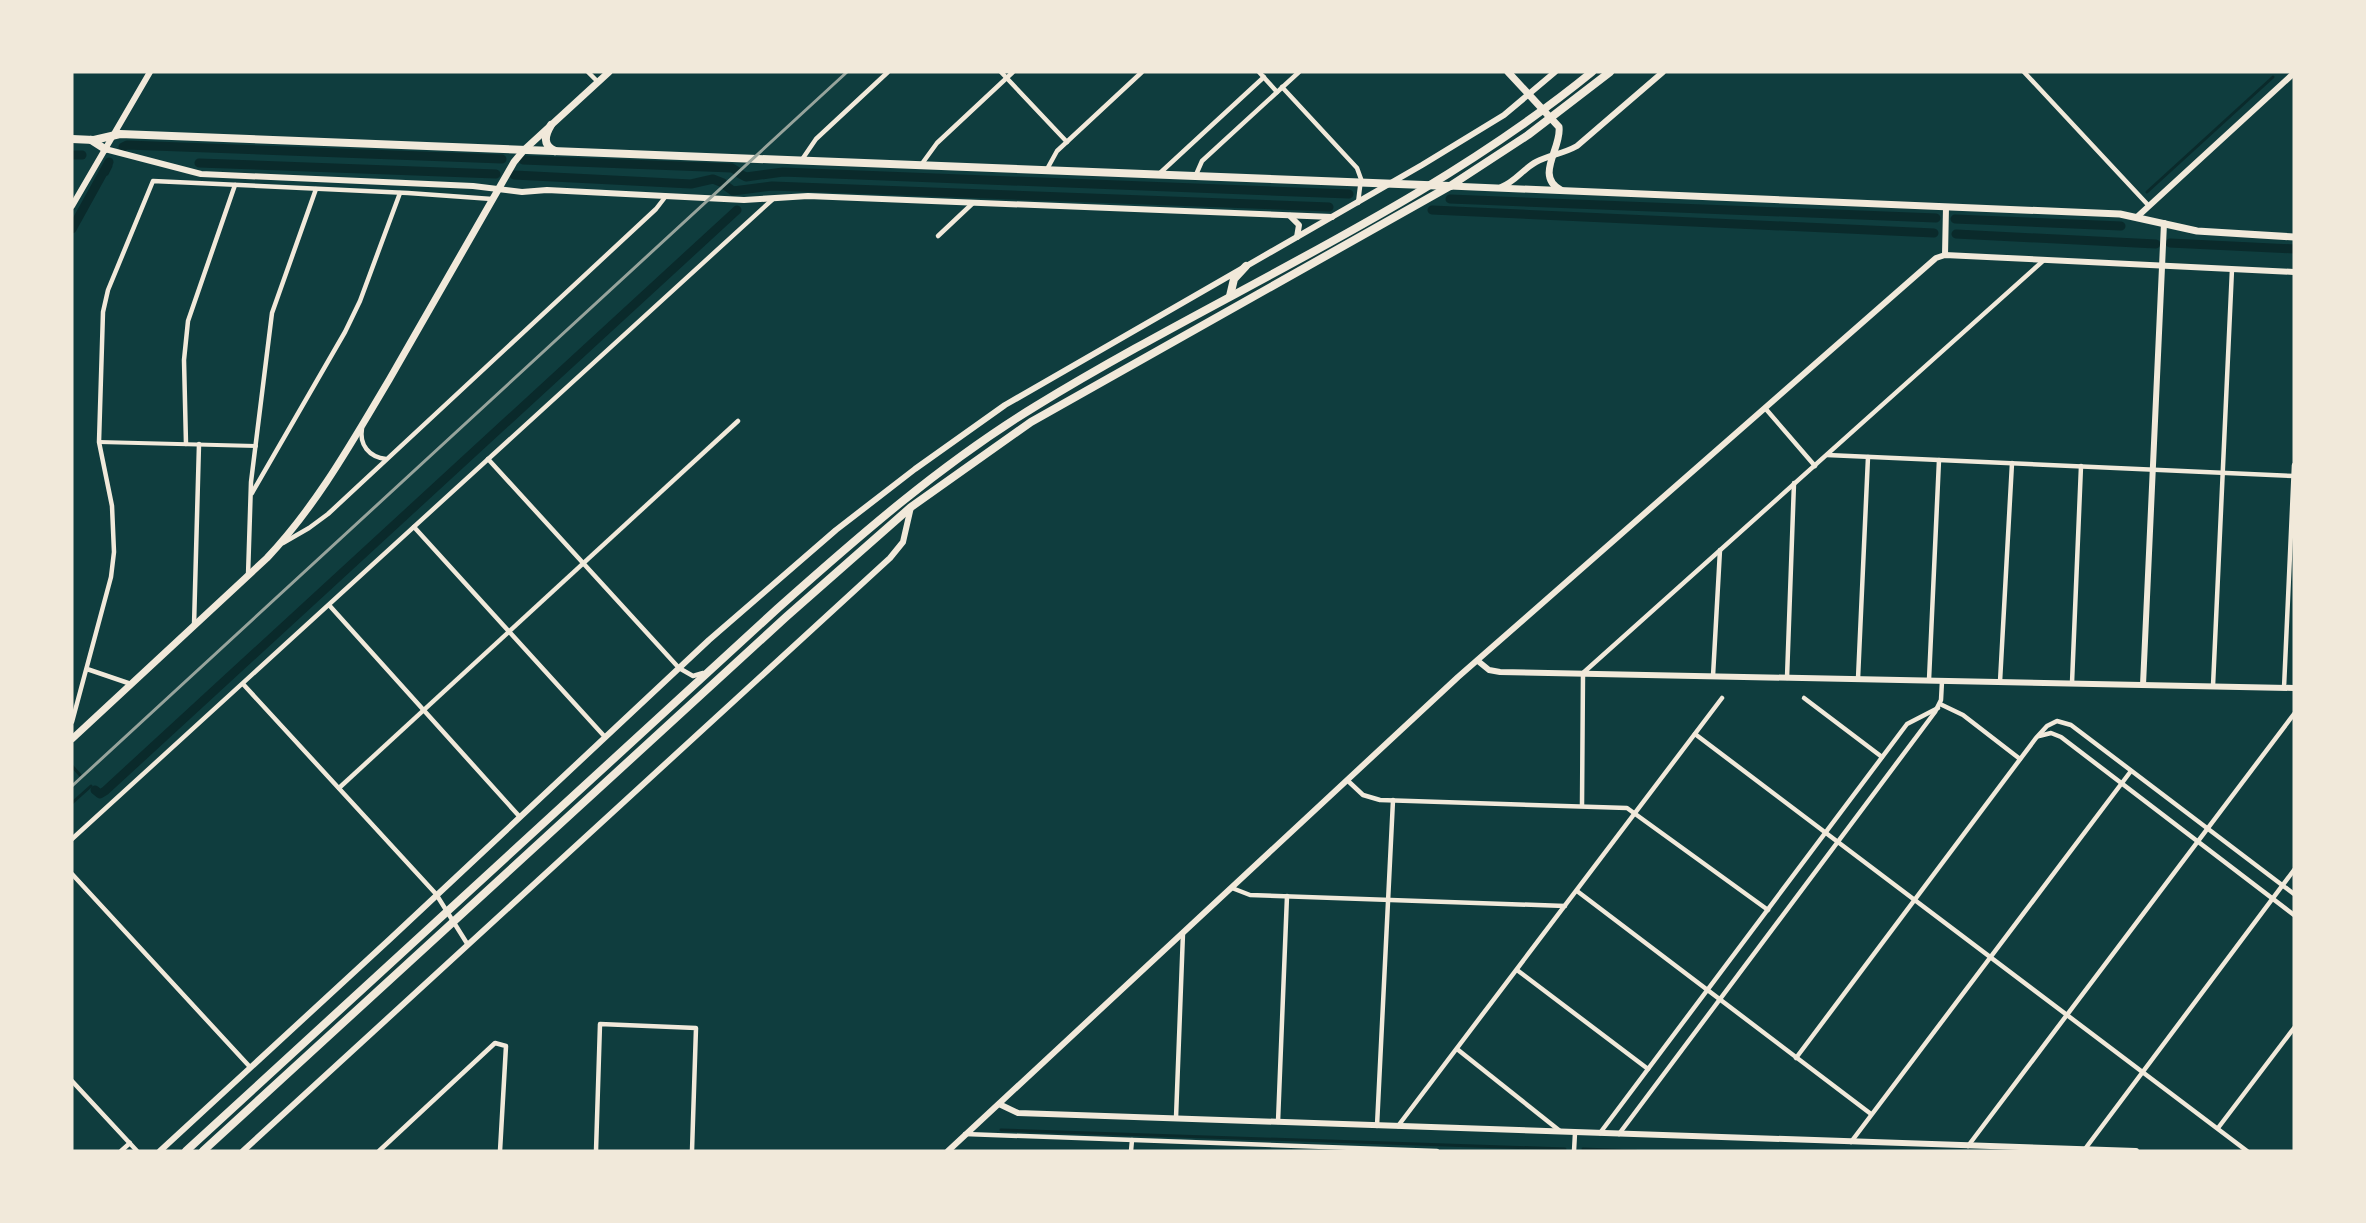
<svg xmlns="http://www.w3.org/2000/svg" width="2366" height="1223" font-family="'Times New Roman',serif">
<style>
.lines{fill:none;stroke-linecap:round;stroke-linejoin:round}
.stream{stroke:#0a2a2b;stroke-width:3}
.canal{stroke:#0a2a2b;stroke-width:9}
.pedestrian{stroke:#f1e9da;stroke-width:4}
.minor{stroke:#f1e9da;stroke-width:4.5}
.tertiary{stroke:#f1e9da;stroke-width:6}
.secondary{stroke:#f1e9da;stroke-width:7}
.primary{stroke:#f1e9da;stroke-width:8}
.trunk{stroke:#f1e9da;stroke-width:8}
.rail{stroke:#97a49c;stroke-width:3}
</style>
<rect width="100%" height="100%" fill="#0f3d3e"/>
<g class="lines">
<g class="stream">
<path d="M103 175 107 174 111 166"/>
<path d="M2147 192 2273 77"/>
<path d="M72 766 80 775"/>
<path d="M72 803 91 786"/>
<path d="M1001 1130 1565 1149"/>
<path d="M1583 1149 1636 1151"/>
</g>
<g class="canal">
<path d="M123 147 127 145 502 159"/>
<path d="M72 155H82"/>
<path d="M523 160 732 168 737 171"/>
<path d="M199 163 496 174"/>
<path d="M740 174 746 177 783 172 1349 194"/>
<path d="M514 175 691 184 713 179 723 183"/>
<path d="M726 186 733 191 772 186 1329 207"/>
<path d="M1450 199 1936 218"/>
<path d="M1432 210 1934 233"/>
<path d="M1955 219 2121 226"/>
<path d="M72 229 109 162"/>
<path d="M1956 234 2156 244"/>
<path d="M2170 243 2294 249"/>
<path d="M95 790 100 794 105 791 737 210"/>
</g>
<path class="pedestrian" d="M99 442 256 446"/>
<g class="minor">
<path d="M588 72 598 82"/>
<path d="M1001 72 1067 142"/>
<path d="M1259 72 1277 92"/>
<path d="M2024 72 2149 206"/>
<path d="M1282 87 1357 168 1361 179 1358 203"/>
<path d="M801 161 816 139 888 72"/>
<path d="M921 165 937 143 1013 72"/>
<path d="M1046 171 1057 151 1142 72"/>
<path d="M1160 173 1264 77"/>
<path d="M1195 177 1202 161 1299 72"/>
<path d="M938 236 973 203"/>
<path d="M1765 408 1815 466"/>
<path d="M362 428C359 445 369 457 386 459"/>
<path d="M186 444 184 360 188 321 235 185"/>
<path d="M1827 455 2294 476"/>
<path d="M488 459 679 668 693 676 703 673"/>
<path d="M252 493 345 332 360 301 400 193"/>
<path d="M414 527 605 737"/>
<path d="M283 543 309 528 328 514 656 209 666 196"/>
<path d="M248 576 251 482 272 313 316 189"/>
<path d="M329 605 519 816"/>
<path d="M194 626 199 444"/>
<path d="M87 669 131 684"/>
<path d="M1713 676 1720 550"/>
<path d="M1787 678 1794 483"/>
<path d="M1858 679 1868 457"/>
<path d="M1929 680 1939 460"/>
<path d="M2000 682 2012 463"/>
<path d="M2072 683 2081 466"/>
<path d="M243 684 436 894 468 945"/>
<path d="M2213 686 2232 269"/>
<path d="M2284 688 2294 465"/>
<path d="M1804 698 1882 757"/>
<path d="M1940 704 1963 715 2020 759"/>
<path d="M72 722 111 577 114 552 112 506 99 442 103 312 108 290 153 181 408 193 492 199"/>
<path d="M1695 734 2247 1151"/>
<path d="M2039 736 2051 733 2061 737 2294 915"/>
<path d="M1347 780 1363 795 1380 800 1627 808 1768 910"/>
<path d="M339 788 738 421"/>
<path d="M1582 805 1583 673 2044 260"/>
<path d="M72 839 773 199"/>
<path d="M72 874 250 1067"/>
<path d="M1232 888 1250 895 1565 906"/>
<path d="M1577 891 1871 1114"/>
<path d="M1517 970 1648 1069"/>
<path d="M1457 1049 1560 1131"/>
<path d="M1796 1058 2036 738 2047 726 2057 721 2071 725 2294 894"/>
<path d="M72 1081 137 1151"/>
<path d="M1176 1118 1183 933"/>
<path d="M1278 1122 1287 896"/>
<path d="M1377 1126 1393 800"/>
<path d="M1398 1126 1722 698"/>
<path d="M2218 1128 2294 1028"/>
<path d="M1600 1133 1907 724 1938 708"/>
<path d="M965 1134 1437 1151"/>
<path d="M1619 1134 1935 712 1941 700 1942 681"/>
<path d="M1851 1142 2131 771"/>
<path d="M1968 1146 2294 714"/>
<path d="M2085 1149 2294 870"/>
<path d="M121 1151 130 1143"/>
<path d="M379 1151 495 1043 506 1046 500 1151"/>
<path d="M596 1151 600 1024 696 1028 692 1151"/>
<path d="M1131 1151 1132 1140"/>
<path d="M1574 1151 1575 1133"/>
</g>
<g class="tertiary">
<path d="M105 149 201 174 473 186 522 192 547 190 744 200 808 196 1332 217"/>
<path d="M1501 187C1515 182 1523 169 1536 162 1549 155 1563 154 1577 146L1663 72"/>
<path d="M72 206 150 72"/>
<path d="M1290 216 1299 225 1297 237"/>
<path d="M2137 217 2294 73"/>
<path d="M1945 255 1946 207"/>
<path d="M1478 661 1489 670 1500 672 2294 688"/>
<path d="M2143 685 2164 223"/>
<path d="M999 1104 1018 1113 2136 1151"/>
<path d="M160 1151 390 939 709 640 836 530 915 469 1005 405 1422 165 1504 115 1555 72"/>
<path d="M243 1151 890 558 903 542 911 507"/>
<path d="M948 1151 1458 677 1936 258 1945 255 2294 272"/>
</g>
<g class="secondary">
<path d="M1508 72 1559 127C1562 148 1534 176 1561 190"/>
<path d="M1450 186 2120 214 2197 231 2294 237"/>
<path d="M72 739 267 558C317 505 352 442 389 380 431 308 472 234 514 162L524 150 609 72"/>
</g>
<g class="primary">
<path d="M551 125C545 135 542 145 555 151"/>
<path d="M72 139 94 140 120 134 1450 186"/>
<path d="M91 140 105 149"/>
</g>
<g class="trunk">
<path d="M1230 296 1234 279 1246 266"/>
<path d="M186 1151 777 609C859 536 941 464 1036 406 1220 293 1423 210 1592 72"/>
<path d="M203 1151 786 617 911 507 1031 422 1450 186 1528 135 1610 72"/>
</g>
<path class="rail" d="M72 786 847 72"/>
</g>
<rect width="2366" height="1223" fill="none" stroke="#f1e9da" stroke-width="147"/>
</svg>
